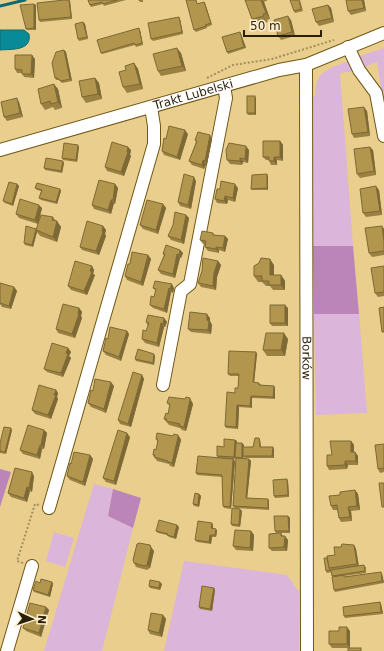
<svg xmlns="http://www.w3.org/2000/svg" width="384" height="651" font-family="'DejaVu Sans',sans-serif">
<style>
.green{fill:#dbb5da}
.forest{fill:#bc85ba}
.water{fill:#088a98;stroke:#126a6c}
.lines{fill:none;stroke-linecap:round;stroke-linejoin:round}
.stream{stroke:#126a6c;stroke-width:3}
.minor-casing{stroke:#6f5715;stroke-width:14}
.path{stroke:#a38e5c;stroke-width:2;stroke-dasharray:2 2;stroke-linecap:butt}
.minor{stroke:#fff;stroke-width:12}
.wall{fill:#9a8142}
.shaded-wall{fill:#7d6936}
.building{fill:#b3964d;stroke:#7d6936}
.labels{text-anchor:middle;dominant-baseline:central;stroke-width:3;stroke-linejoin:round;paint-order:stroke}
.street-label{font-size:12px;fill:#291f05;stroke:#fef0d1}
</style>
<rect width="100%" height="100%" fill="#e9ce8e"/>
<g class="green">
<path d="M384 48V107L377 62 362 68 357 57Z"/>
<path d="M349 61 355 71 340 73 353 246H313V115H311V96H315C315 71 328 69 349 61Z"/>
<path d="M314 314H359L367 413 316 415Z"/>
<path d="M94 484 113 489 108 516 133 528 102 651H44Z"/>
<path d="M54 532 74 538 65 567 46 561Z"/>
<path d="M184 561 287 575 299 592V651H164Z"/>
</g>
<g class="forest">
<path d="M313 246H353L359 314H314Z"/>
<path d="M0 469 11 472 0 507Z"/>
<path d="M113 489 141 498 133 528 108 516Z"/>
</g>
<path class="water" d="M0 30H24L29 34C32 51 12 49 0 50Z"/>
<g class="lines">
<path class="stream" d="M0 6 25 0"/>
<g class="minor-casing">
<g id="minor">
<path d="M348 47 359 70 376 93 384 136"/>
<path id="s1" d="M306 65 307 651"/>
<path id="s2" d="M0 150 279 70 306 65 384 33"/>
<path d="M163 385 181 291 190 284 226 98 224 86"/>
<path d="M49 508 154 144V126L151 107"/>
<path d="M7 651 32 566"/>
</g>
</g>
<g class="path">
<path d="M207 78 233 65 272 59 334 40"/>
<path d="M23 563 17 561 35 504 39 505"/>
</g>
<use href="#minor" class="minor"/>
</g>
<g class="wall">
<path d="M88 0H126L104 6 103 4 91 7 90 5Z"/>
<path d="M138 0H143V2H140Z"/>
<path d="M245 0H268L264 2 270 19 267 20 268 22 256 25 252 19Z"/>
<path d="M300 0 303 11 295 13 294 11Z"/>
<path d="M346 0H364L366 11 351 15 348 11Z"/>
<path d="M70 1 72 19 40 22 39 20Z"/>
<path d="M204 2 205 3 212 25 207 27V28L196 32 194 30 198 4Z"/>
<path d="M34 4 36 5V30H27L26 29Z"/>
<path d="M328 5 331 8 334 22 319 26 316 22Z"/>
<path d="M179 17 180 19 183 34 153 41 151 39Z"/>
<path d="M291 20 295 36 281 40 278 36Z"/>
<path d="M83 22 85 24 88 39 79 41 78 39Z"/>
<path d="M140 30 143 45 136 47 135 45 102 54 101 53Z"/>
<path d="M240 32 241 34 246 48 228 54 227 52Z"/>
<path d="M64 50 66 52 72 81 62 83 59 80H56L55 78Z"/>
<path d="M181 53 186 71 161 76 158 71Z"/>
<path d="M35 59 34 78 24 77 22 73H17L15 69Z"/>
<path d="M134 63 138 69 143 89 127 93 123 87 126 70Z"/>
<path d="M95 78 99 83 102 99 86 103 82 97Z"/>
<path d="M58 89 62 108 55 110 53 107 45 110 41 104Z"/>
<path d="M256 98V115H248L247 113Z"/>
<path d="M19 102 23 117 7 121 4 117Z"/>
<path d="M367 111 370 136 354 138 352 134Z"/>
<path d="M188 134 180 160 164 155 162 151 166 139Z"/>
<path d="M212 139 207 164H206L204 169 192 165 189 161 196 142 195 140Z"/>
<path d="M280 141 283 145V161L277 160V165H271L269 160H266L263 157Z"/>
<path d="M79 147 77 162 63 160 62 158Z"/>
<path d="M131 150 130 155 131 156 124 176 107 171 105 167Z"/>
<path d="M249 150 248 163 243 162 242 165 230 164 227 160Z"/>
<path d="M373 150 376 175 360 178 357 174Z"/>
<path d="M64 163 62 173 45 170 44 168Z"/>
<path d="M268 176V190H252L251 189Z"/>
<path d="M196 181 191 209 180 206 178 202Z"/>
<path d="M17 184 19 186 13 206 5 203 3 201Z"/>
<path d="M115 184 118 188 115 204 114 203 111 214 94 209 92 205Z"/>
<path d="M35 188 60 189 61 191 57 204 41 200 39 198 41 191 37 190Z"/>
<path d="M238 188 235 202 228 200 227 204 217 203 215 199 220 189Z"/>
<path d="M379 190 382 215 366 217 363 213Z"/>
<path d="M163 204 166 208 158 234 143 229 140 225Z"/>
<path d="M42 208 38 224 19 218 16 214Z"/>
<path d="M186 215 189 218 184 244 171 240 168 236Z"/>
<path d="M53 217 61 227 57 242 40 236 37 232 33 247 25 245 24 243 37 230Z"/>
<path d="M103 226 106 230 105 234 106 236 99 255 82 250 80 247Z"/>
<path d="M382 226 384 229V255L372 257 369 253Z"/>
<path d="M213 233 214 235 225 236 228 239 225 252 219 250V253L208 251 205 247 206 245 203 244 200 240Z"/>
<path d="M180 250 183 253 181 258H180L175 278 161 274 158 270 164 255 163 254Z"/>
<path d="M148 255 151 259 143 286 127 280 125 276 130 264Z"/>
<path d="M218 261 221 265 217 277 216 290 201 287 198 283Z"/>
<path d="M274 265V275H281L285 281V290H273L270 286H266L262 282H258L254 276Z"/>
<path d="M92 266 94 270 93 274 95 275 87 295 71 290 68 286Z"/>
<path d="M384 266V296L378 297 375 293Z"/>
<path d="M0 283 14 287 17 291 11 309 2 307 0 304Z"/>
<path d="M153 288H174L173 293 171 292 167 313 153 308 150 305 154 297 156 291Z"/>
<path d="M79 308 82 312 81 316 82 318 75 338 58 333 56 329Z"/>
<path d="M288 308V326H272L270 323Z"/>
<path d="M164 318 167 322 165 327H164L159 347 145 343 142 339 146 331 148 326 146 322Z"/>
<path d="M210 318V321L212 325 211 334 191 332 188 329Z"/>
<path d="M127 331 129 334 121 361 106 355 103 351 108 339Z"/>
<path d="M288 339 285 356H267L263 350Z"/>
<path d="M68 348 71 352 69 356 71 358 63 377 47 372 44 369Z"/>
<path d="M257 354 254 382 259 383 261 385 274 386 275 388V399L252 398V408L239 407 238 429 226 428 225 426 235 393 238 388 239 376H230L228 374Z"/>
<path d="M155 356 154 365 136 361 135 359Z"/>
<path d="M142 375 144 379 131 427 120 424 118 420Z"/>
<path d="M114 386 106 413 91 407 88 403 93 391Z"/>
<path d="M56 390 58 393 57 397 58 399 51 419 35 414 32 410Z"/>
<path d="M192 402 193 404 186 431 182 430 180 428 169 425 164 419 168 414 170 406 167 403Z"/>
<path d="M12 430 6 454 0 453V443Z"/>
<path d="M44 430 47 433 44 449H42L40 459 23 454 20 450Z"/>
<path d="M178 435 180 438 181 440 174 467 170 466 169 464 157 461 153 455 156 450 158 442 156 439Z"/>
<path d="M130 437 116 485 106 482 103 478Z"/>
<path d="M259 438 260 440 261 447 274 449V458H244L243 456V459H249L251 461 247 498 269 501V510L235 508 233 506 236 458 235 459H233L235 461 231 509 224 508 223 506 222 477 197 475 196 473 218 458 217 456 224 447 235 440 237 441 236 443 244 445V447H253Z"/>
<path d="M351 441 354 445V452H355L358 456V465H348L347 469 329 470 327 466 332 455Z"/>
<path d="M384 444V472L380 473 378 469Z"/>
<path d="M90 455 93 459 85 486 70 480 67 476 71 464Z"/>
<path d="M34 476 32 492 30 491 27 502 11 497 8 493Z"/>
<path d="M288 481 289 497 275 498 274 496Z"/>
<path d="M355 490 358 494 360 510 351 511 352 521 341 522 339 518 337 510H333L331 506 340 495Z"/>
<path d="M199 494 201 496 199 507 194 506 193 504Z"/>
<path d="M242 511 240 527 232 526 231 524Z"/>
<path d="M288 516 290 518V533H276L275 531Z"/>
<path d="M213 525V528L216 529 217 531 216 537H212L211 544 197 542 195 540Z"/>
<path d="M179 527 176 539 169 537 167 535 158 533 156 531Z"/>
<path d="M251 531 254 535 253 551 236 550 233 546Z"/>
<path d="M281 533 283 536 288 540 287 551H272L269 548Z"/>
<path d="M150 545 154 551 150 568 147 570 136 567 134 563Z"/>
<path d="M354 545 356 549 359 566 366 567V573L344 576 345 577 382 574 384 583 335 592 334 590 333 577 332 576V572L327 573 326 571 327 558 335 555Z"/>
<path d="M52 582 53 584 50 597 34 592 33 590 40 583Z"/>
<path d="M162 584 160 590 150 588 149 586Z"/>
<path d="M214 588 215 590 212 611 200 609 199 607Z"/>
<path d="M380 602 381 604 383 614 345 618 344 616Z"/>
<path d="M46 607 49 610 41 637 26 631 23 628Z"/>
<path d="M163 615 166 619 162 637 150 634 148 630Z"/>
<path d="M350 631V648H332L329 644Z"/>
</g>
<g class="shaded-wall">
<path d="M69 0 70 1 72 19 71 17Z"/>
<path d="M261 0H262L264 2 270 19 266 13Z"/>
<path d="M362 0H364L366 11 364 8Z"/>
<path d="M204 2 205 3 212 25 211 23Z"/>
<path d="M34 4 36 5V30L34 28Z"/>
<path d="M328 5 331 8 334 22 332 18Z"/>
<path d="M288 16 291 20 295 36 292 32Z"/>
<path d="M179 17 180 19 183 34 182 32Z"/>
<path d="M83 22 85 24 88 39 87 37Z"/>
<path d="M139 28 140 30 143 45 142 43Z"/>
<path d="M240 32 241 34 246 48 244 47Z"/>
<path d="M177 48 181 53 186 71 182 66Z"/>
<path d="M64 50 66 52 72 81 70 79Z"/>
<path d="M32 55 35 59 34 78 31 74Z"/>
<path d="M134 63 138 69 143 89 140 84Z"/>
<path d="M95 78 99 83 102 99 98 94Z"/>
<path d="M54 84 58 89 62 108 58 102Z"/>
<path d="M255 96 256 98V115L255 113Z"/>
<path d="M17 98 19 102 23 117 20 113Z"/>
<path d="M364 107 367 111 370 136 368 132Z"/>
<path d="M185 130 188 134 180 160 177 157Z"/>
<path d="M210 135 212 139 207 164 205 161Z"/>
<path d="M280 141 283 145V161L280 157Z"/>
<path d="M78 145 79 147 77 162 76 160Z"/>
<path d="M246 146 249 150 248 163 245 159Z"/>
<path d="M128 147 131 150 130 155 131 156 124 176 121 172Z"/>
<path d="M370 147 373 150 376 175 374 171Z"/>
<path d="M274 157 277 160V165L274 161Z"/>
<path d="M240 158 243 162 242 165 240 161Z"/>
<path d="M203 160 206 164 204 169 202 165Z"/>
<path d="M63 161 64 163 62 173 61 171Z"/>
<path d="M267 174 268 176V190L267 188Z"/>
<path d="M194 177 196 181 191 209 188 205Z"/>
<path d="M17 184 19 186 13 206 12 204Z"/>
<path d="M115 184 118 188 115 204 113 200Z"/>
<path d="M235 184 238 188 235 202 233 198Z"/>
<path d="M376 186 379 190 382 215 380 211Z"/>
<path d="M60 189 61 191 57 204 56 202Z"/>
<path d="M225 196 228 200 227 204 224 201Z"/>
<path d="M111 200 114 203 111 214 108 210Z"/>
<path d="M163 204 166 208 158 234 156 230Z"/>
<path d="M39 205 42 208 38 224 35 220Z"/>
<path d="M186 215 189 218 184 244 181 240Z"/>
<path d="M57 221 61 227 57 242 53 237Z"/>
<path d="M103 226 106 230 105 234 106 236 99 255 96 251Z"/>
<path d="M382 226 384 229V242Z"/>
<path d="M36 229 37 231 36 230 37 232 33 247 32 245Z"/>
<path d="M225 236 228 239 225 252 223 248Z"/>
<path d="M216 247 219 250V253L216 249Z"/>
<path d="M180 250 183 253 181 258 179 255Z"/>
<path d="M177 254 180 258 175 278 173 274Z"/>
<path d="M148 255 151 259 143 286 141 282Z"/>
<path d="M270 259 274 265V281L270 275Z"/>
<path d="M218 261 221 265 217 277 216 290 213 286 214 273Z"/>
<path d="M92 266 94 270 93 274 95 275 87 295 84 291Z"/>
<path d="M281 275 285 281V290L281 285Z"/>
<path d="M172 284 174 288 173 293 170 289Z"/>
<path d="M14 287 17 291 11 309 9 306Z"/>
<path d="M169 288 171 292 167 313 164 309Z"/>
<path d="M285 305 288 308V326L285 323Z"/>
<path d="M79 308 82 312 81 316 82 318 75 338 72 334Z"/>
<path d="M207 314 210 318V321L212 325 211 334 208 330 207 320Z"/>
<path d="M164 318 167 322 165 327 163 324Z"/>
<path d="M161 323 164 327 159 347 157 343Z"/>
<path d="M127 331 129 334 121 361 119 357Z"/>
<path d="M284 333 288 339 285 356 281 350Z"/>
<path d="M68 348 71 352 69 356 71 358 63 377 61 373Z"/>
<path d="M256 352 257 354 254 384 253 382Z"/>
<path d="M154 354 155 356 154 365 153 363Z"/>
<path d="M142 375 144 379 131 427 128 424Z"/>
<path d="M111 382 114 386 106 413 104 409Z"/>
<path d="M274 386 275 388V399L273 397Z"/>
<path d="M56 390 58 393 57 397 58 399 51 419 48 415Z"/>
<path d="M251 396 252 398V408L250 406Z"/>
<path d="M190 398 193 404 186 431 184 427Z"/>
<path d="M237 405 239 407 238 429 236 427Z"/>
<path d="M11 428 12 430 6 454 5 452Z"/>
<path d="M44 430 47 433 44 449 41 445Z"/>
<path d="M127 433 130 437 116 485 114 481Z"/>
<path d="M178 435 180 438 181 440 174 467 172 463Z"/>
<path d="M259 438 260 440 261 449 260 447Z"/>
<path d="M235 440 237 441 235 459 234 457Z"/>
<path d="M351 441 354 445V456L351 452Z"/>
<path d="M242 443 244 445 243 460 242 458Z"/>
<path d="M40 445 42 449 40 459 37 455Z"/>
<path d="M273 447 274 449V458L272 456Z"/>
<path d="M355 452 358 456V465L356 461Z"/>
<path d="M90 455 93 459 85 486 83 482Z"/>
<path d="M233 459 235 461 231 509 230 507Z"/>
<path d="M249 459 251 461 247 500 246 498Z"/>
<path d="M345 461 348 465 347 469 345 465Z"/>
<path d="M32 472 34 476 32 492 29 488Z"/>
<path d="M287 479 288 481 289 497 288 495Z"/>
<path d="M27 487 30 491 27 502 24 498Z"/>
<path d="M355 490 358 494 360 510 357 506Z"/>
<path d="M199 494 201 496 199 507 198 505Z"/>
<path d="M268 499 269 501V510L268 508Z"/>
<path d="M348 507 351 511 352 521 350 517Z"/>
<path d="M240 509 242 511 240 527 239 525Z"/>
<path d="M288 516 290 518V533L289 531Z"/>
<path d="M212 523 213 525V530L211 528Z"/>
<path d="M177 525 179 527 176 539 174 537Z"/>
<path d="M216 529 217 531 216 537 215 535Z"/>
<path d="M251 531 254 535 253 551 250 548Z"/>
<path d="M210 535 212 537 211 544 209 542Z"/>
<path d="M285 536 288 540 287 551 284 547Z"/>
<path d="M354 545 356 549 359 568 357 564Z"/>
<path d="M151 548 154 551 150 568 147 565Z"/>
<path d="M381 572 382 574 384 583 382 581Z"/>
<path d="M52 582 53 584 50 597 48 595Z"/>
<path d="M160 582 162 584 160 590 159 588Z"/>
<path d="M214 588 215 590 212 611 210 609Z"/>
<path d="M380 602 381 604 383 614 381 612Z"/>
<path d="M46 607 49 610 41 637 39 633Z"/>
<path d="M163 615 166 619 162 637 159 633Z"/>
<path d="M347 627 350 631V648L347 644Z"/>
</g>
<g class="building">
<path d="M64 0H69L71 17 39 20 37 3Z"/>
<path d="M88 0H117L103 4 102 2 90 5Z"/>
<path d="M186 0H196L197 4 204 2 211 23 205 25 206 26 194 30Z"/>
<path d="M245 0H261L266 13 263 14 264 16 252 19Z"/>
<path d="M290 0H299L301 9 294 11Z"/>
<path d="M346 0H362L364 8 348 11Z"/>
<path d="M34 4V28L26 29 20 5Z"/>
<path d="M328 5 332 18 316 22 312 9Z"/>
<path d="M288 16 292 32 278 36 274 20Z"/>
<path d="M179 17 182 32 151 39 148 23Z"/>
<path d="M83 22 87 37 78 39 75 24Z"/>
<path d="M139 28 142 43 135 45 134 43 101 53 97 40Z"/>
<path d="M240 32 244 47 227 52 222 37Z"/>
<path d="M177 48 182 66 158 71 153 54Z"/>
<path d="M64 50 70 79 61 81 57 78H55L52 63 56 52Z"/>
<path d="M15 55H32L31 74H22V70L15 69Z"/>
<path d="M134 63 140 84 123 87 119 72 126 70 125 66Z"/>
<path d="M95 78 98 94 82 97 79 81Z"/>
<path d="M54 84 58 102 51 104 50 101 41 104 38 89Z"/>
<rect x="247" y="96" width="8" height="17"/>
<path d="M17 98 20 113 4 117 1 102Z"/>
<path d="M364 107 368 132 352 134 348 109Z"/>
<path d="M169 126 185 130 177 157 162 151 164 138 166 139Z"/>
<path d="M198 132 210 135 205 161 203 160 202 165 189 161 197 141 195 140Z"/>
<path d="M263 141H280V157H274V161H269V157H263Z"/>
<path d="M112 142 128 147 127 152H128L121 172 105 167Z"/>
<path d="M64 143 78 145 76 160 62 158Z"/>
<path d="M229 143 246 146 245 159 240 158V161L227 160 226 150Z"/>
<path d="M370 147 374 171 357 174 354 149Z"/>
<path d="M46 158 63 161 61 171 44 168Z"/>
<path d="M184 174 194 177 188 205 178 202Z"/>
<path d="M267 174V188L251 189 252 175Z"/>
<path d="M99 180 115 184 113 200H111L108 210 92 205Z"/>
<path d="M221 181 235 184 233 198 225 196 224 201 215 199 217 189H220Z"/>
<path d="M9 182 17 184 12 204 3 201Z"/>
<path d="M37 183 60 189 56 202 39 198 42 190 35 188Z"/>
<path d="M376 186 380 211 363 213 360 189Z"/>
<path d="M20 199 39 205 35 220 16 214Z"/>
<path d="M147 200 163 204 156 230 140 225Z"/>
<path d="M175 212 186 215 181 240 168 236 173 225Z"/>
<path d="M41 215 53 217 52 220 57 221 53 237 36 230Z"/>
<path d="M87 221 103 226 102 231 103 232 96 251 80 247Z"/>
<path d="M26 226 36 229 32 245 24 243Z"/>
<path d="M382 226 384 242V251L369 253 365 228Z"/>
<path d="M202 231 213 233V235L225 236 223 248 216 247V249L205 247 206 241 200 240Z"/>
<path d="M166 245 180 250 179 255 177 254 173 274 158 270 165 254H163Z"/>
<path d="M132 252 148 255 141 282 125 276 128 264H130Z"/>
<path d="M203 258 218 261 214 273 213 286 198 283 202 271Z"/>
<path d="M261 258 270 259V275H281V285H269V281H262V276H254V266L259 263Z"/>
<path d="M75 261 92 266 90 271 92 272 84 291 68 286Z"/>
<path d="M384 266V292L375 293 371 268Z"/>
<path d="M155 281 172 284 170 289 169 288 164 309 150 305 151 296 154 297 156 289 153 288Z"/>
<path d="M0 283 14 287 9 306 0 303Z"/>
<path d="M63 304 79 308 78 314H79L72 334 56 329Z"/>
<rect x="270" y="305" width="15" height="18"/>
<path d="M384 307V332H382L379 308Z"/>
<path d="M190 312 207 314V320L209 321 208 330 188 329Z"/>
<path d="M148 315 164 318 163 324 161 323 157 343 142 339 143 330 146 331 149 323 146 322Z"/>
<path d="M110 327 127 331 119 357 103 351 106 338 108 339Z"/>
<path d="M266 333H284L281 350H263Z"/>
<path d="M52 343 68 348 66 353 68 354 61 373 44 369Z"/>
<path d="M138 349 154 354 153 363 135 359Z"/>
<path d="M229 351 256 352 253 382 259 383V385L274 386 273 397 251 396 250 406 237 405 236 427 225 426 227 392 235 393V388H238L239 374H228Z"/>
<path d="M133 372 142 375 128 424 118 420Z"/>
<path d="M95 379 111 382 104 409 88 403 91 390 93 391Z"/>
<path d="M39 385 56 390 54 395H56L48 415 32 410Z"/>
<path d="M169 397 185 399 186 397 190 398V400L184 427 179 426 180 424 166 421 167 419H164L166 413 168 414 170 404 167 403Z"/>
<path d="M28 425 44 430 41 445H40L37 455 20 450Z"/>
<path d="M4 427 11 428 5 452 0 451V443Z"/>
<path d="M118 430 127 433 114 481 103 478Z"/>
<path d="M157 433 173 436 174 434 178 435V437L172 463 168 462V461L154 457 155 455H153L154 449 156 450 158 440 156 439Z"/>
<path d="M255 438H259L260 447H273L272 456H243V447H253Z"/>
<path d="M224 439 235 440 234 457 217 456V446L224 447Z"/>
<path d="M330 441H351V452H355L356 461H345V465L327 466V455H332Z"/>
<path d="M236 443H242V458L235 457Z"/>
<path d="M384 444V468L378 469 375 445Z"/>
<path d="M74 452 90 455 83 482 67 476 70 463 71 464Z"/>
<path d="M198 456 233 459 230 507 223 506 222 475 196 473Z"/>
<path d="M236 458 249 459 246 498 268 499V508L233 506Z"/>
<path d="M15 468 32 472 29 488 27 487 24 498 8 493Z"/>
<path d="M287 479 288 495 274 496 273 480Z"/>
<path d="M379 483H384V507H382Z"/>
<path d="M355 490 357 506 348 507 350 517 339 518 337 505 331 506 329 496 340 495V492Z"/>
<path d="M195 493 199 494 198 505 193 504Z"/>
<path d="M232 508 240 509 239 525 231 524Z"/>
<path d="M274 516H288L289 531H275Z"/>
<path d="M159 520 177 525 174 537 167 535 168 534 156 531Z"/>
<path d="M198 521 212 523 211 528 216 529 215 535H210L209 542 195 540Z"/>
<path d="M235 530 251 531 250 548 233 546Z"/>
<path d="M281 533V536H285L284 547 269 548V534Z"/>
<path d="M139 543 150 545 151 548 147 565 144 566 134 563 133 560 137 544Z"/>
<path d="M342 544 354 545 357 564 329 568 327 556 335 555 334 547H341Z"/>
<path d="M324 558H327L329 568 330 570 326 571Z"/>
<path d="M364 565 365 571 332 576 331 570Z"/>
<path d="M381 572 382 581 334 590 332 577 344 575V577Z"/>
<path d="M41 579 52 582 48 595 33 590 36 581 40 583Z"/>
<path d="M150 580 160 582 159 588 149 586Z"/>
<path d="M202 586 214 588 210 609 199 607Z"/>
<path d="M380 602 381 612 344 616 343 607Z"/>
<path d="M30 603 46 607 39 633 23 628Z"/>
<path d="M151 613 163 615 159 633 148 630Z"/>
<path d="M339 627H347V644H329V631H339Z"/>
<rect x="348" y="648" width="13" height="3"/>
</g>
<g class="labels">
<g class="street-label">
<text stroke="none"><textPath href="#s2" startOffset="201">Trakt Lubelski</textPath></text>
<text stroke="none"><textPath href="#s1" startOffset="293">Borków</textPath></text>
</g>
</g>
<g transform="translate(32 619) rotate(93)" stroke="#fef0d1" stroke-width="3" paint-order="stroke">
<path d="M0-3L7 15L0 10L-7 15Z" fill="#291f05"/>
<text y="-6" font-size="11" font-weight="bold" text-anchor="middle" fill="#291f05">N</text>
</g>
<path d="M244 30v6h77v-6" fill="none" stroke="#291f05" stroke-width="2"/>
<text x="250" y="30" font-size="12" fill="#291f05" stroke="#fef0d1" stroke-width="3" paint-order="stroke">50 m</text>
</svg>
